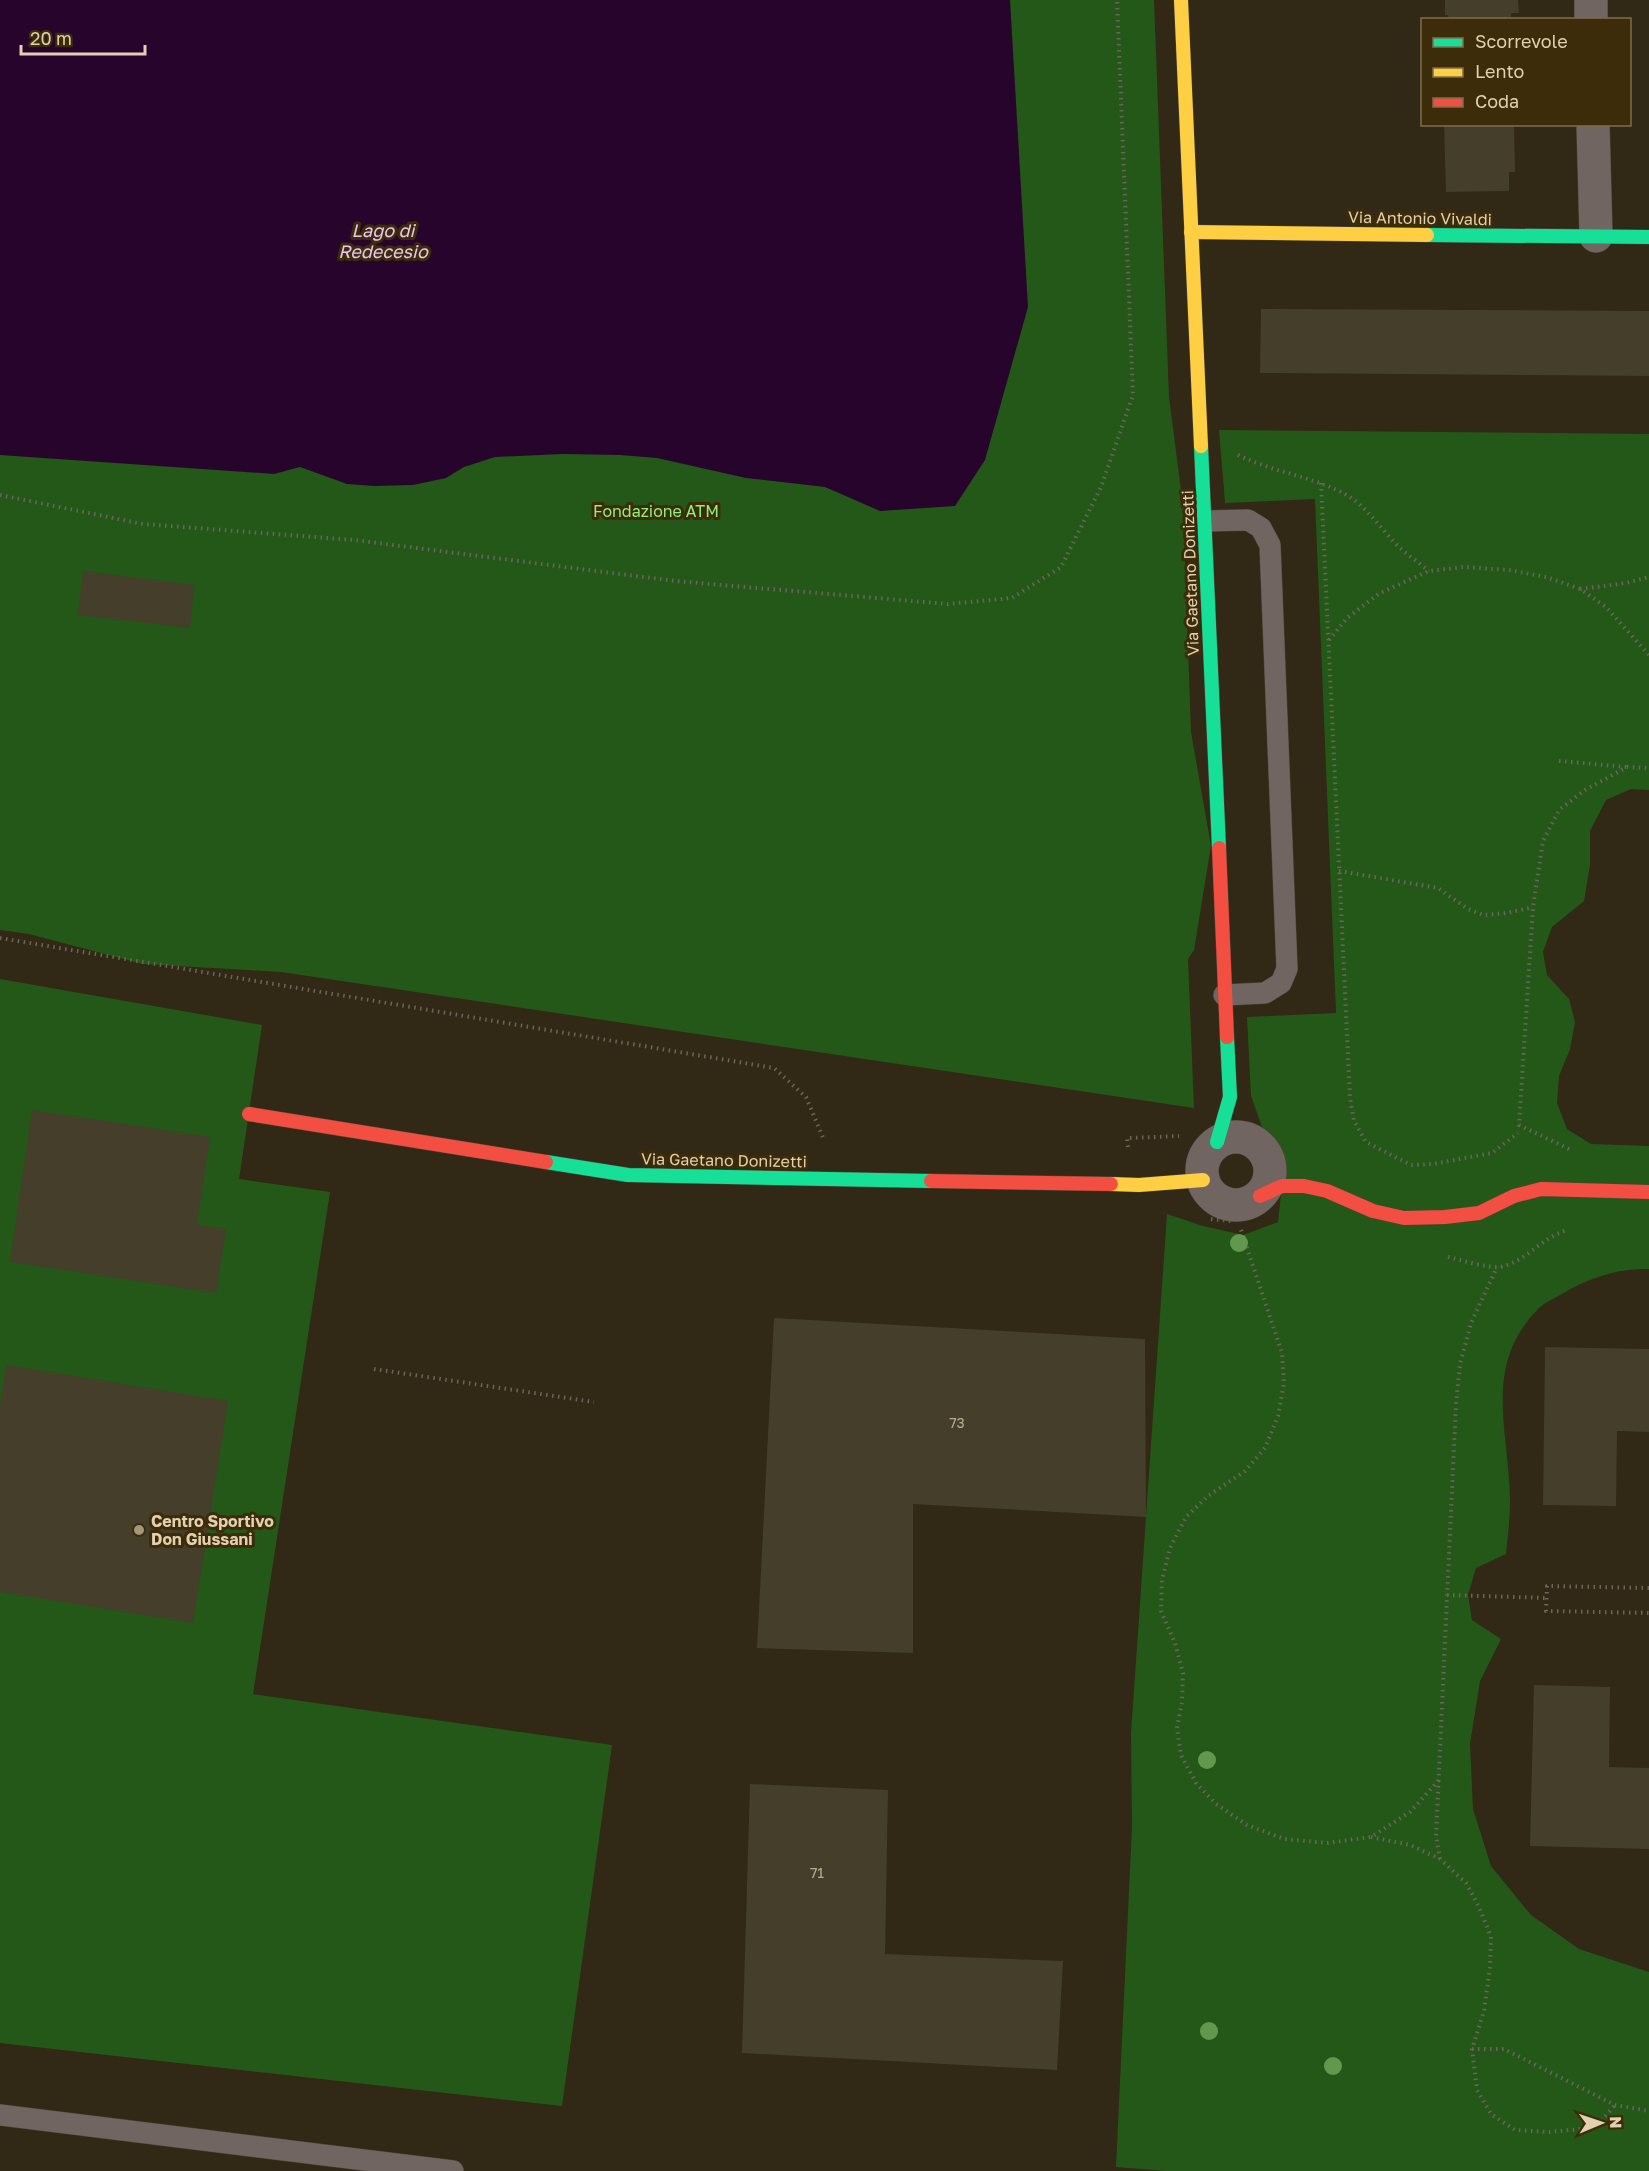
<svg xmlns="http://www.w3.org/2000/svg" width="1649" height="2171" font-family="'Golos Text',sans-serif">
<style>
.green{fill:#245818}
.water{fill:#27042c}
.building{fill:#443e2a}
.lines{fill:none;stroke-linecap:round;stroke-linejoin:round}
.lane-casing{stroke:#4e4534;stroke-width:22}
.street-casing{stroke:#4e4534;stroke-width:34}
.fast-casing{stroke:#4e4534;stroke-width:15}
.slow-casing{stroke:#4e4534;stroke-width:15}
.jam-casing{stroke:#4e4534;stroke-width:15}
.path{stroke:#6d645c;stroke-width:4;stroke-dasharray:1.5 4.5;stroke-linecap:butt}
.lane{stroke:#706561;stroke-width:21}
.street{stroke:#706561;stroke-width:33}
.fast{stroke:#16e098;stroke-width:14}
.slow{stroke:#ffcf43;stroke-width:14}
.jam{stroke:#f24e42;stroke-width:14}
.tree{fill:#62984d}
.poi-dot{fill:#a4957b;stroke:#3d2c0a;stroke-width:2}
.labels{text-anchor:middle;dominant-baseline:central;stroke-width:6;stroke-linejoin:round;paint-order:stroke}
.number-label{font-size:14px;fill:#baac8f}
.street-label{font-size:16px;fill:#e2d0b1;stroke:#3d2c0a}
.park-label{font-size:16px;fill:#8af37a;stroke:#3d2c0a}
.poi-label{font-size:16px;font-weight:bold;fill:#e2d0b1;stroke:#3d2c0a;text-anchor:start}
.water-label{font-size:18px;font-style:italic;fill:#ebc4f2;stroke:#3d2c0a}
</style>
<rect width="100%" height="100%" fill="#312816"/>
<g class="green">
<path d="M0 0H1154L1169 397 1183 506 1191 732 1211 846 1194 950 1188 959 1194 1108 281 972 143 964 29 934 0 930Z"/>
<path d="M1219 430 1649 434V790L1631 789 1606 800 1590 831V865L1584 901 1552 927 1543 952 1547 975 1569 999 1575 1022 1570 1049 1559 1076 1557 1103 1567 1129 1591 1144 1649 1146V1269C1619 1268 1588 1278 1562 1294 1555 1298 1546 1302 1539 1308 1482 1365 1509 1430 1510 1499 1510 1517 1508 1536 1506 1554L1476 1568 1468 1595 1472 1620 1501 1639 1480 1681 1470 1744 1473 1809 1491 1866 1531 1915 1579 1949 1649 1972V2171H1166L1116 2167 1132 1827 1131 1733 1167 1214 1203 1226 1243 1235 1278 1222 1282 1186 1280 1155 1262 1127 1251 1096 1247 1017 1336 1013 1315 499 1225 503Z"/>
<path d="M0 979 262 1025 239 1179 330 1192 253 1694 612 1745 562 2106 0 2043Z"/>
</g>
<path class="water" d="M0 0H1010L1028 307 985 460 955 506 880 511 825 487 746 478 657 458 620 455 562 454 495 457 464 467 446 478 413 485 374 486 347 484 300 467 274 474 0 455Z"/>
<g class="building">
<path d="M1445 0H1518L1519 13H1511V20H1449L1448 15H1445Z"/>
<path d="M1444 124H1514L1515 172H1509V191L1446 192Z"/>
<path d="M1261 309 1649 311V376L1260 373Z"/>
<path d="M83 571 194 585 190 628 78 615Z"/>
<path d="M32 1110 210 1137 197 1225 226 1229 216 1293 10 1262Z"/>
<path d="M774 1318 1145 1339 1146 1517 913 1504V1653L757 1648Z"/>
<path d="M1545 1347 1649 1349V1432L1617 1431 1616 1506 1543 1505Z"/>
<path d="M6 1365 228 1401 193 1623 0 1592V1405Z"/>
<path d="M1534 1685 1610 1687 1609 1767 1649 1768V1849L1530 1846Z"/>
<path d="M750 1784 888 1790 885 1954 1063 1961 1057 2070 742 2053Z"/>
</g>
<g class="lines">
<g class="lane-casing">
<g id="lane">
<path d="M1205 521 1248 520 1261 528 1270 545 1287 969 1281 983 1265 993 1224 995"/>
<path d="M0 2115 453 2171"/>
</g>
</g>
<g class="street-casing">
<g id="street">
<path d="M1591 0V20"/>
<path d="M1593 124 1596 236"/>
<circle cx="1236" cy="1171" r="34"/>
</g>
</g>
<g class="fast-casing">
<g id="fast">
<path d="M1427 235 1649 237"/>
<path d="M1201 446 1219 848"/>
<path d="M1217 1142 1230 1097 1227 1037"/>
<path d="M546 1162 628 1175 931 1181"/>
</g>
</g>
<g class="slow-casing">
<g id="slow">
<path d="M1181 0 1201 446"/>
<path d="M1191 232 1427 235"/>
<path d="M1111 1184 1139 1185 1203 1180"/>
</g>
</g>
<g class="jam-casing">
<g id="jam">
<path d="M1219 848 1227 1037"/>
<path d="M249 1114 546 1162"/>
<path d="M931 1181 1111 1184"/>
<path d="M1260 1196 1282 1186H1304L1327 1191 1373 1211 1404 1218 1445 1217 1479 1213 1514 1196 1541 1189 1649 1192"/>
</g>
</g>
<g class="path">
<path d="M1238 455C1273 472 1310 476 1343 493 1365 504 1379 527 1396 544 1406 554 1418 562 1429 571"/>
<path d="M1321 483 1350 1098 1354 1121 1366 1142 1411 1165 1433 1164 1492 1153 1518 1133"/>
<path d="M0 495 143 524 354 540 675 581 948 604 1012 598 1061 567 1101 487 1133 395 1117 0"/>
<path d="M1580 589 1626 583 1649 577"/>
<path d="M1329 640 1347 618 1380 593 1429 571 1464 567 1509 570 1546 577 1580 589 1606 607 1649 655"/>
<path d="M1559 761 1627 767"/>
<path d="M1339 871 1438 888 1468 909 1483 915 1507 913 1533 907"/>
<path d="M0 938 774 1068 806 1097 824 1140"/>
<path d="M1128 1147 1127 1138 1179 1136"/>
<path d="M1569 1149 1519 1125 1533 907 1543 841 1559 810 1585 790 1627 767 1649 768"/>
<path d="M1211 1219 1231 1221"/>
<path d="M1241 1230 1282 1353 1284 1383 1278 1416 1265 1448 1245 1471 1208 1496 1186 1517 1170 1548 1162 1580 1161 1611 1175 1643 1183 1673 1182 1702 1177 1728 1181 1755 1196 1783 1216 1804 1247 1825 1284 1839 1327 1843 1371 1837 1410 1812 1439 1780"/>
<path d="M1448 1257C1462 1260 1486 1268 1499 1267 1526 1263 1542 1236 1568 1230"/>
<path d="M374 1369 594 1402"/>
<path d="M1649 1588 1547 1586 1546 1611 1649 1613"/>
<path d="M1447 1595 1547 1598"/>
<path d="M1371 1837 1410 1845 1440 1859 1466 1883 1479 1907 1491 1937 1490 1968 1484 2011 1472 2049 1477 2090 1491 2114 1515 2130 1549 2132 1581 2129 1602 2120 1615 2105"/>
<path d="M1440 1859 1436 1836 1456 1404 1460 1364 1471 1323 1497 1267"/>
<path d="M1472 2049H1504L1615 2105 1649 2111"/>
</g>
<use href="#lane" class="lane"/>
<use href="#street" class="street"/>
<use href="#fast" class="fast"/>
<use href="#slow" class="slow"/>
<use href="#jam" class="jam"/>
</g>
<g class="tree">
<circle cx="1239" cy="1243" r="9"/>
<circle cx="1207" cy="1760" r="9"/>
<circle cx="1209" cy="2031" r="9"/>
<circle cx="1333" cy="2066" r="9"/>
</g>
<circle class="poi-dot" cx="139" cy="1530" r="6"/>
<g class="labels">
<g class="number-label">
<text x="957" y="1422">73</text>
<text x="817" y="1872">71</text>
</g>
<g class="street-label">
<text transform="translate(1420 218) rotate(1)">Via Antonio Vivaldi</text>
<text transform="translate(1190 573) rotate(-92)">Via Gaetano Donizetti</text>
<text transform="translate(724 1160) rotate(1)">Via Gaetano Donizetti</text>
</g>
<g class="park-label">
<text x="656" y="511">Fondazione ATM</text>
</g>
<g class="poi-label">
<text x="151" y="1521">Centro Sportivo<tspan x="151" dy="18">Don Giussani</tspan></text>
</g>
<g class="water-label">
<text x="383" y="230">Lago di<tspan x="383" dy="21">Redecesio</tspan></text>
</g>
</g>
<rect x="1421" y="18" width="210" height="108" fill="#3d2c0a" stroke="#7f6e4d" stroke-width="1.5"/>
<rect x="1433" y="38" width="30" height="9" fill="#16e098" stroke="#7f6e4d" stroke-width="1.5"/>
<text x="1475" y="48" font-size="18" fill="#e2d0b1">Scorrevole</text>
<rect x="1433" y="68" width="30" height="9" fill="#ffcf43" stroke="#7f6e4d" stroke-width="1.5"/>
<text x="1475" y="78" font-size="18" fill="#e2d0b1">Lento</text>
<rect x="1433" y="98" width="30" height="9" fill="#f24e42" stroke="#7f6e4d" stroke-width="1.5"/>
<text x="1475" y="108" font-size="18" fill="#e2d0b1">Coda</text>
<g transform="translate(1601 2123) rotate(88)" stroke="#3d2c0a" stroke-width="4.5" paint-order="stroke">
<path d="M0-4.5L10 22L0 15L-10 22Z" fill="#e2d0b1"/>
<text y="-9" font-size="16" font-weight="bold" text-anchor="middle" fill="#e2d0b1">N</text>
</g>
<path d="M21 45v9h124v-9" fill="none" stroke="#e2d0b1" stroke-width="3"/>
<text x="30" y="45" font-size="18" fill="#e2d0b1" stroke="#3d2c0a" stroke-width="4.5" paint-order="stroke">20 m</text>
</svg>
